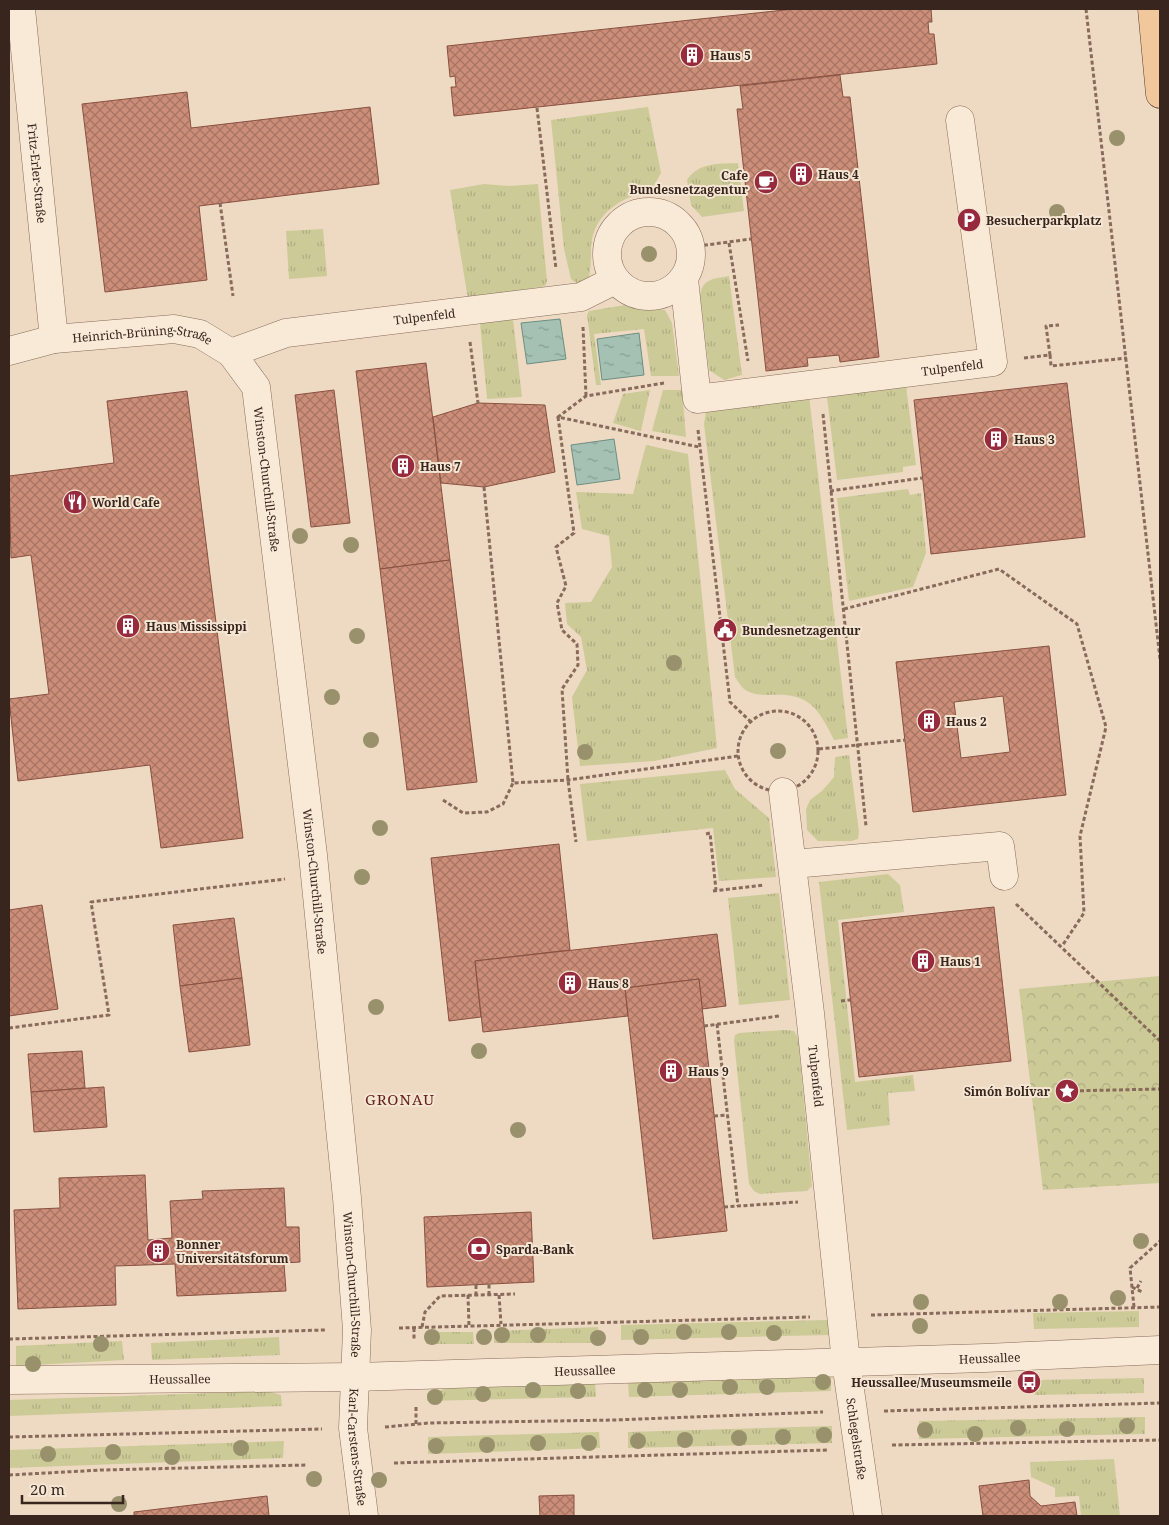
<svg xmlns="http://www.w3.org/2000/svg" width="1169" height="1525" font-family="'Noto Serif',serif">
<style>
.grass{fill:url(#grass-tufts)}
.forest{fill:url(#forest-crowns)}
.water{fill:url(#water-ripples);stroke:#6c8f81}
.building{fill:url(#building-cross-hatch);stroke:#885040;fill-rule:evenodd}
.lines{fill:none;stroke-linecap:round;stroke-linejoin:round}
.minor-casing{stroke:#886b5a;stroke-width:29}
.major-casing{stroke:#563a2e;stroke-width:29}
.path{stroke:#886b5a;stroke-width:3;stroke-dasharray:4 2.5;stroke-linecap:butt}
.minor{stroke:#f9e9d7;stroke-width:28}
.major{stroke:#f1c89b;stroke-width:28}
.tree{fill:#98916c}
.labels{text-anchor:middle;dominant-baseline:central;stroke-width:4;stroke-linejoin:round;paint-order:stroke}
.poi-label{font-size:12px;font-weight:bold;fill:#38261e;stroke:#f5e6d3;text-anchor:start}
.street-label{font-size:12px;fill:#38261e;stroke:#f5e6d3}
.quarter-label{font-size:15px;letter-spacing:1px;fill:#65211d;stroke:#f5e6d3}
</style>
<defs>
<pattern id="grass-tufts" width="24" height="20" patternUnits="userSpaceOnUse" patternTransform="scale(1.25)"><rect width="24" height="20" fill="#ccca97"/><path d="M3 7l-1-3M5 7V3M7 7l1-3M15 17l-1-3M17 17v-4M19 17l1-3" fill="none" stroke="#b0ad82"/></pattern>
<pattern id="forest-crowns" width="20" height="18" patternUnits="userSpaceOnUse" patternTransform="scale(1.25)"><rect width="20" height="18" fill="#ccca97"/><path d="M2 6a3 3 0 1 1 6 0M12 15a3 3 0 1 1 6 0" fill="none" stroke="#b0ad82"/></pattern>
<pattern id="water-ripples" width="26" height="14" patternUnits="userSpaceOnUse" patternTransform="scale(1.25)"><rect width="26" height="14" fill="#a5c1b4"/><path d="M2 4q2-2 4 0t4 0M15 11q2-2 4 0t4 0" fill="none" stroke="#879d92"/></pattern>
<pattern id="building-cross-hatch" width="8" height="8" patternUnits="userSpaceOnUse" patternTransform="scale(1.25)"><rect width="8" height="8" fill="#cc8e79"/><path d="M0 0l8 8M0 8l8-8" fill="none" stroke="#a77463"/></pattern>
</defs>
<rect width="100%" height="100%" fill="#eedac3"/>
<g class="grass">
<path d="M648 107 661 173 652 189C622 198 594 212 591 246 591 257 591 266 589 277L578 284 571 279 564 249 551 120Z"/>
<path d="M738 163 744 211 702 217 691 205 687 180C699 162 718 164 738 163Z"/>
<path d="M484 184 509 186 538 184 547 281 545 286 468 299 450 190Z"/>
<path d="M323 229 327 276 289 279 286 231Z"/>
<path d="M729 276 742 375 724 380 709 370 700 295C703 278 714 279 729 276Z"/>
<path d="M625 305C639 310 651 307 665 310L672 323 679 376H651L644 329 594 334 601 385H596L587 315 589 311Z"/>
<path d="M513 319 522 397 487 399 480 323Z"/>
<path d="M905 378 916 465 903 467V472L837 480 826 389Z"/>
<path d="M650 390 641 431 613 423 623 394Z"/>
<path d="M663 390H682L686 437 652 431Z"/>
<path d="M809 395 848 738 834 740C827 726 818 707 804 700 782 689 764 700 747 691 742 689 738 681 735 677L704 424 706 412 717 401Z"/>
<path d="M646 445 688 454 717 748 654 761 580 766 572 697 587 670 581 637 567 624 565 603 591 602 612 567 609 536 582 529 576 492 633 494Z"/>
<path d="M908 489 910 495 921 493 926 553 913 587 849 601 837 498Z"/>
<path d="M849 755 859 832 858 839 851 841H818L807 830 806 809 810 800 822 791 834 777 835 757Z"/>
<path d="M725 770 735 789 769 818 776 877 719 881 713 828 587 841 580 784Z"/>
<path d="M888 874 900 885 904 912 838 920 855 1082 913 1075 915 1091 888 1093 890 1125 847 1130 819 882Z"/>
<path d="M779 893 790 1000 739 1005 728 898Z"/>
<path d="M785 1030 794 1031 798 1038 812 1186 807 1191 760 1194 754 1191 749 1184 734 1041 735 1035 739 1033Z"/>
<path d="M1139 1311V1327L1034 1329 1033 1313Z"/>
<path d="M828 1320 829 1335 621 1340V1325Z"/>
<path d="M598 1327 600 1343H494V1331Z"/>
<path d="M426 1332H473L474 1344H426Z"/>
<path d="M279 1337 280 1355 152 1360 151 1343Z"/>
<path d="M122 1341 124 1360 16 1366V1346Z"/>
<path d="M831 1375V1391L629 1397 628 1381Z"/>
<path d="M1144 1378V1393L1035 1395 1034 1380Z"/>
<path d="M595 1381 596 1397 427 1401V1393L459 1386Z"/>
<path d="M267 1391 281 1395 282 1406 9 1416V1400Z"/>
<path d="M1145 1417V1434L919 1439V1421Z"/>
<path d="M832 1426V1443L628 1448V1432Z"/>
<path d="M599 1432 600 1448 428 1454V1437Z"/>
<path d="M284 1441 283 1458 9 1468V1450Z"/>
<path d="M1114 1459 1120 1516H1081L1079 1496 1055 1497V1488L1031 1477 1030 1462Z"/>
</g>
<path class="forest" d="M1160 976V1183L1043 1190 1019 989Z"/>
<g class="water">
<path d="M560 319 566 359 527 364 521 323Z"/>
<path d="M639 333 644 375 602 380 597 339Z"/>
<path d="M614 439 620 479 577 485 571 445Z"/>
</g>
<g class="building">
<path d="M794 9H931L932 22H928L929 34H934L937 64 454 116 451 87H456L455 76 450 77 447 46Z"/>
<path d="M840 75 843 97H850L879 357 840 362 839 355 819 357 807 358 808 366 766 371 737 109H743L740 86Z"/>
<path d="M187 92 191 128 370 107 379 184 199 206 207 280 105 292 82 104Z"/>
<path d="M426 363 450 560 380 569 356 371Z"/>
<path d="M1067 383 1085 537 931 554 914 400Z"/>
<path d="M334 390 350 523 311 527 295 395Z"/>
<path d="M187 391 243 838 161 848 150 765 18 781 9 699 49 694 31 555 11 558 9 476 114 463 107 401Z"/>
<path d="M478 403 545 405 555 472 484 487 441 483 433 417Z"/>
<path d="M450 560 477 782 407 790 380 569Z"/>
<path d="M1049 646 1066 795 913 812 896 662ZM1003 696 1010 752 961 758 954 702Z"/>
<path d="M559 844 570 950 475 961 481 1017 449 1021 431 858Z"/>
<path d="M42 905 58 1009 9 1016V910Z"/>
<path d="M994 907 1011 1061 859 1077 842 923Z"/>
<path d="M234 918 242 978 180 986 173 925Z"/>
<path d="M717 934 726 1006 702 1009 699 979 625 988 628 1016 483 1032 475 961Z"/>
<path d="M242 978 250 1045 189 1052 180 986Z"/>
<path d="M699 979 727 1231 653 1239 625 988Z"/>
<path d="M82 1051 85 1088 31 1092 28 1054Z"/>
<path d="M104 1087 107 1127 34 1132 31 1092Z"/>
<path d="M145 1175 148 1240 172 1238 170 1201 203 1199 202 1191 284 1188 286 1227H299L300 1262 284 1263 286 1291 177 1296 175 1264 115 1266 116 1305 18 1309 14 1210 60 1208 59 1178Z"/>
<path d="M531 1212 534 1282 427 1287 424 1217Z"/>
<path d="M1029 1480 1030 1496 1041 1506 1075 1502 1077 1516H983L979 1486Z"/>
<path d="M574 1495V1516H540L539 1496Z"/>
<path d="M267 1496 269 1516H134V1512Z"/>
</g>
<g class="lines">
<g class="minor-casing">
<g id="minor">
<path id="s1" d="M21 9 54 339"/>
<circle cx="649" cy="254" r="42"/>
<path id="s2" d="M684 279 697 399 993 362 960 120"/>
<path id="s3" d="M9 351 54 339 174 329 200 334 231 353 256 387 313 855 347 1198 357 1330 353 1428 364 1516"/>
<path id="s4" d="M231 353 286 333 581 297 615 280"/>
<path id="s5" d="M783 792 810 1013 846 1362 868 1516"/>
<path d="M793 864 1000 846 1004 876"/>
<path id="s6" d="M9 1380 356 1377 985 1358 1160 1350"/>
</g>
</g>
<g class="major-casing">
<path id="major" d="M1152 9 1160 94"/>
</g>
<g class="path">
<path d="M1086 9 1160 659"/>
<path d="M537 108 556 269"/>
<path d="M220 203 233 296"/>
<path d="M729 243 748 361"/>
<path d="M691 247 751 239"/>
<path d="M583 327 586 396"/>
<path d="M470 342 478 403"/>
<path d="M1050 355 1051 366 1127 358"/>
<path d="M1024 358 1050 355 1046 326 1059 325"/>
<path d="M664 383 586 396 558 417 699 447"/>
<path d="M823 414 866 826"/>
<path d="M558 417 574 533 556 547 566 586 557 603 562 630 577 644 578 665 562 689 568 780 576 842"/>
<path d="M698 430 730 702 750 721"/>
<path d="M484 487 513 783 568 780 738 756"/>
<path d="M830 491 922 478"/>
<path d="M844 609 999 569 1077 624 1106 727 1080 836 1084 913 1062 946"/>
<circle cx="778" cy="751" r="40"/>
<path d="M819 749 905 740"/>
<path d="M443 800 463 813 487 812 503 804 513 783"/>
<path d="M706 834 710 833 716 890"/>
<path d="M713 891 764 885"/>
<path d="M1016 904 1160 1041"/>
<path d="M841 1001 850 1000"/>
<path d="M717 1024 738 1206"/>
<path d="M704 1026 779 1016"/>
<path d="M9 1028 109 1015 91 902 285 879"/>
<path d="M1067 1091 1160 1089"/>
<path d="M714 1116 727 1115"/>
<path d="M724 1207 798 1202"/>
<path d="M476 1285V1295"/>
<path d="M1132 1287 1142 1292"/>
<path d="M1137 1288 1141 1281"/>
<path d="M468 1295 469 1326"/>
<path d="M489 1295V1284"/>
<path d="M499 1295 501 1324"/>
<path d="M1134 1307 1130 1268 1160 1241"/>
<path d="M871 1315 1160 1307"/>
<path d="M422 1327 425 1312 440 1296 515 1294"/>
<path d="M399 1328 810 1317"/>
<path d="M414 1328V1339"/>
<path d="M9 1339 325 1330"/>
<path d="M416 1407V1424"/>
<path d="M884 1411 1160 1403"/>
<path d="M385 1427 429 1423 615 1420 823 1412"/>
<path d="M9 1437 322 1429"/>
<path d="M892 1445 1160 1440"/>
<path d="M394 1463 827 1450"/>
<path d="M9 1475 102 1470 307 1465"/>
</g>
<use href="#minor" class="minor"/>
<use href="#major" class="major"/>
</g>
<g class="tree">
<circle cx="1117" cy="138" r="8"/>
<circle cx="1057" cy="212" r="8"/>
<circle cx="649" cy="254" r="8"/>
<circle cx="300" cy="536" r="8"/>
<circle cx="351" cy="545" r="8"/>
<circle cx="357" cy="636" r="8"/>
<circle cx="674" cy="663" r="8"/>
<circle cx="332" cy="697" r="8"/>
<circle cx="371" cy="740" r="8"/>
<circle cx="778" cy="751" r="8"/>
<circle cx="585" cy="752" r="8"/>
<circle cx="380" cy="828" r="8"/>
<circle cx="362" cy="877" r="8"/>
<circle cx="376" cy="1007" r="8"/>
<circle cx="479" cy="1051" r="8"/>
<circle cx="518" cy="1130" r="8"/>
<circle cx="1141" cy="1241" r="8"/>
<circle cx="1118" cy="1298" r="8"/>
<circle cx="921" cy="1302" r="8"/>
<circle cx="1060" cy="1302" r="8"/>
<circle cx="920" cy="1326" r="8"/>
<circle cx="684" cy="1332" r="8"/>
<circle cx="729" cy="1332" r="8"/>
<circle cx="774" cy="1333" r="8"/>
<circle cx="502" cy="1335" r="8"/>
<circle cx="538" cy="1335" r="8"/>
<circle cx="432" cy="1337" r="8"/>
<circle cx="484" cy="1337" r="8"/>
<circle cx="641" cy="1337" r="8"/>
<circle cx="598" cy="1338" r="8"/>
<circle cx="101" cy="1344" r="8"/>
<circle cx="33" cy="1364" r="8"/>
<circle cx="823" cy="1382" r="8"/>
<circle cx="730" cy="1387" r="8"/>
<circle cx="767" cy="1387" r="8"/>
<circle cx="533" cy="1390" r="8"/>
<circle cx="645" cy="1390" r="8"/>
<circle cx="680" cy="1390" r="8"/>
<circle cx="578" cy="1391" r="8"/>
<circle cx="483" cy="1394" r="8"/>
<circle cx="435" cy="1397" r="8"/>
<circle cx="1127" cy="1426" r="8"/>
<circle cx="1018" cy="1428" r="8"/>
<circle cx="1067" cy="1429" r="8"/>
<circle cx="925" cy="1430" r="8"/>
<circle cx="975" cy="1434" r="8"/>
<circle cx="824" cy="1435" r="8"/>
<circle cx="783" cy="1437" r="8"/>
<circle cx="739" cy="1438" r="8"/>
<circle cx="685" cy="1440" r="8"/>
<circle cx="638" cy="1441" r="8"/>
<circle cx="538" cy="1443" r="8"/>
<circle cx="589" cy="1443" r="8"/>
<circle cx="487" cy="1445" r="8"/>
<circle cx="436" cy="1446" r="8"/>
<circle cx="241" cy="1448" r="8"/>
<circle cx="113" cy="1452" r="8"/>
<circle cx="48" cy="1454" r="8"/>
<circle cx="172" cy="1457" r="8"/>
<circle cx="314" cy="1479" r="8"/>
<circle cx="379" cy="1480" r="8"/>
<circle cx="119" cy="1504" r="8"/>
</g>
<defs>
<g id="building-disc" transform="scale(1.25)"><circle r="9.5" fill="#972a3d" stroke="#f5e6d3"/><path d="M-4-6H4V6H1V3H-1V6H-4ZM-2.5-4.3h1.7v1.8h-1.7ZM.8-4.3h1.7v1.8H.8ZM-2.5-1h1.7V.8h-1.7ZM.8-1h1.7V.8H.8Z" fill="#fff"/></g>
<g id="cafe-disc" transform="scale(1.25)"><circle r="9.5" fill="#972a3d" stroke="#f5e6d3"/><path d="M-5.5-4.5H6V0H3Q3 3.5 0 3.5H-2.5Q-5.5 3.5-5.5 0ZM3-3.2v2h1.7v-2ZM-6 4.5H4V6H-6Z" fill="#fff"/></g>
<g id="parking-disc" transform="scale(1.25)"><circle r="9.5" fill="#972a3d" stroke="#f5e6d3"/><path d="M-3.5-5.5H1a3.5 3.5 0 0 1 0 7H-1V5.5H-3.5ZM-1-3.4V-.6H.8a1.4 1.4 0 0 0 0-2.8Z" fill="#fff"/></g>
<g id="restaurant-disc" transform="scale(1.25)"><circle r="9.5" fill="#972a3d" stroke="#f5e6d3"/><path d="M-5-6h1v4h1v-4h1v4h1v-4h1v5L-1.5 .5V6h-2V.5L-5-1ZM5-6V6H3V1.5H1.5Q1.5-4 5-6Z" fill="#fff"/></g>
<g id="civic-disc" transform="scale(1.25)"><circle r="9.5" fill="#972a3d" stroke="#f5e6d3"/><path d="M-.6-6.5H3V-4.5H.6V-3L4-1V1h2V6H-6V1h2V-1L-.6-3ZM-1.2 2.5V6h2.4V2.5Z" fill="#fff"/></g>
<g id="sight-disc" transform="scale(1.25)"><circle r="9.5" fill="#972a3d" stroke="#f5e6d3"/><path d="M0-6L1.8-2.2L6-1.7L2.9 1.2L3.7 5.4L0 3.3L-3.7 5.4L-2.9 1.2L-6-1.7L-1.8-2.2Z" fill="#fff"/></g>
<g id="bank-disc" transform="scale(1.25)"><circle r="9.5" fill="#972a3d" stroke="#f5e6d3"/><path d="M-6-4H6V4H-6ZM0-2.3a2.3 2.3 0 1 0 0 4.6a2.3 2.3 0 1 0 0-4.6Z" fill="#fff"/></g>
<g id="bus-disc" transform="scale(1.25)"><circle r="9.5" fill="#972a3d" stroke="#f5e6d3"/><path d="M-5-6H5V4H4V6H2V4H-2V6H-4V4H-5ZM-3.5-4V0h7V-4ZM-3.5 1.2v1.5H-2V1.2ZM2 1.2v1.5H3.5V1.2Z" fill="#fff"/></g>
</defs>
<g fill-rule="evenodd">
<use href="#building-disc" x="692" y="55"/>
<use href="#building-disc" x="801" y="174"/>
<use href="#cafe-disc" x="766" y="182"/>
<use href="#parking-disc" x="969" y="220"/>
<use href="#building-disc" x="996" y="439"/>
<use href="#building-disc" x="403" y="466"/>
<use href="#restaurant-disc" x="75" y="502"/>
<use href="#building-disc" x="128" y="626"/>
<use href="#civic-disc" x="725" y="630"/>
<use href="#building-disc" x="929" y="721"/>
<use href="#building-disc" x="923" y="961"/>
<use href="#building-disc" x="570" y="983"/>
<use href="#building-disc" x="671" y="1071"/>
<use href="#sight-disc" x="1067" y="1091"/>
<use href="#bank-disc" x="479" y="1249"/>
<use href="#building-disc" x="158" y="1251"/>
<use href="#bus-disc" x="1029" y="1382"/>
</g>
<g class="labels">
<g class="poi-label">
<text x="710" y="55">Haus 5</text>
<text x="818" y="174">Haus 4</text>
<text x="748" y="175" text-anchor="end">Cafe<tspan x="748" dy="14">Bundesnetzagentur</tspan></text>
<text x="986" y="220">Besucherparkplatz</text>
<text x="1014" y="439">Haus 3</text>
<text x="420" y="466">Haus 7</text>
<text x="92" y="502">World Cafe</text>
<text x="146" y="626">Haus Mississippi</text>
<text x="742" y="630">Bundesnetzagentur</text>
<text x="946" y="721">Haus 2</text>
<text x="940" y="961">Haus 1</text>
<text x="588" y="983">Haus 8</text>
<text x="688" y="1071">Haus 9</text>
<text x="1050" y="1091" text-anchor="end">Simón Bolívar</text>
<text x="176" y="1244">Bonner<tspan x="176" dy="14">Universitätsforum</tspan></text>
<text x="496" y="1249">Sparda-Bank</text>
<text x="1012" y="1382" text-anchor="end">Heussallee/Museumsmeile</text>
</g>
<g class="street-label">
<text stroke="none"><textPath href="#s1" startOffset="165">Fritz-Erler-Straße</textPath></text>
<text stroke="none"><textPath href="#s4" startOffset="198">Tulpenfeld</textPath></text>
<text stroke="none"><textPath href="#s3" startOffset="136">Heinrich-Brüning-Straße</textPath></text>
<text stroke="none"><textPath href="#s2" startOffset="378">Tulpenfeld</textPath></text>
<text stroke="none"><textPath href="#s3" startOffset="365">Winston-Churchill-Straße</textPath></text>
<text stroke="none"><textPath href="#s3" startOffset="770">Winston-Churchill-Straße</textPath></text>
<text stroke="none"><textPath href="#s5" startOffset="286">Tulpenfeld</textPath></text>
<text stroke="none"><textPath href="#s3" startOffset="1175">Winston-Churchill-Straße</textPath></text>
<text stroke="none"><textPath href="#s6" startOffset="981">Heussallee</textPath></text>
<text stroke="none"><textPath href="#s6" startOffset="576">Heussallee</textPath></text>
<text stroke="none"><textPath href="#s6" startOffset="171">Heussallee</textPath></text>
<text stroke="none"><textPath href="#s5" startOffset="651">Schlegelstraße</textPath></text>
<text stroke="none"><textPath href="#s3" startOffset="1338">Karl-Carstens-Straße</textPath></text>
</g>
<g class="quarter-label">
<text x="400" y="1099">GRONAU</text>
</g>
</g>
<rect width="1169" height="1525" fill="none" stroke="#38261e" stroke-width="20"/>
<path d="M22 1495v8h101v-8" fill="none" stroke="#38261e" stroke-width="2.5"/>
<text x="30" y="1495" font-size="15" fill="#38261e" stroke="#f5e6d3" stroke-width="4" paint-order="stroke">20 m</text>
</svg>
